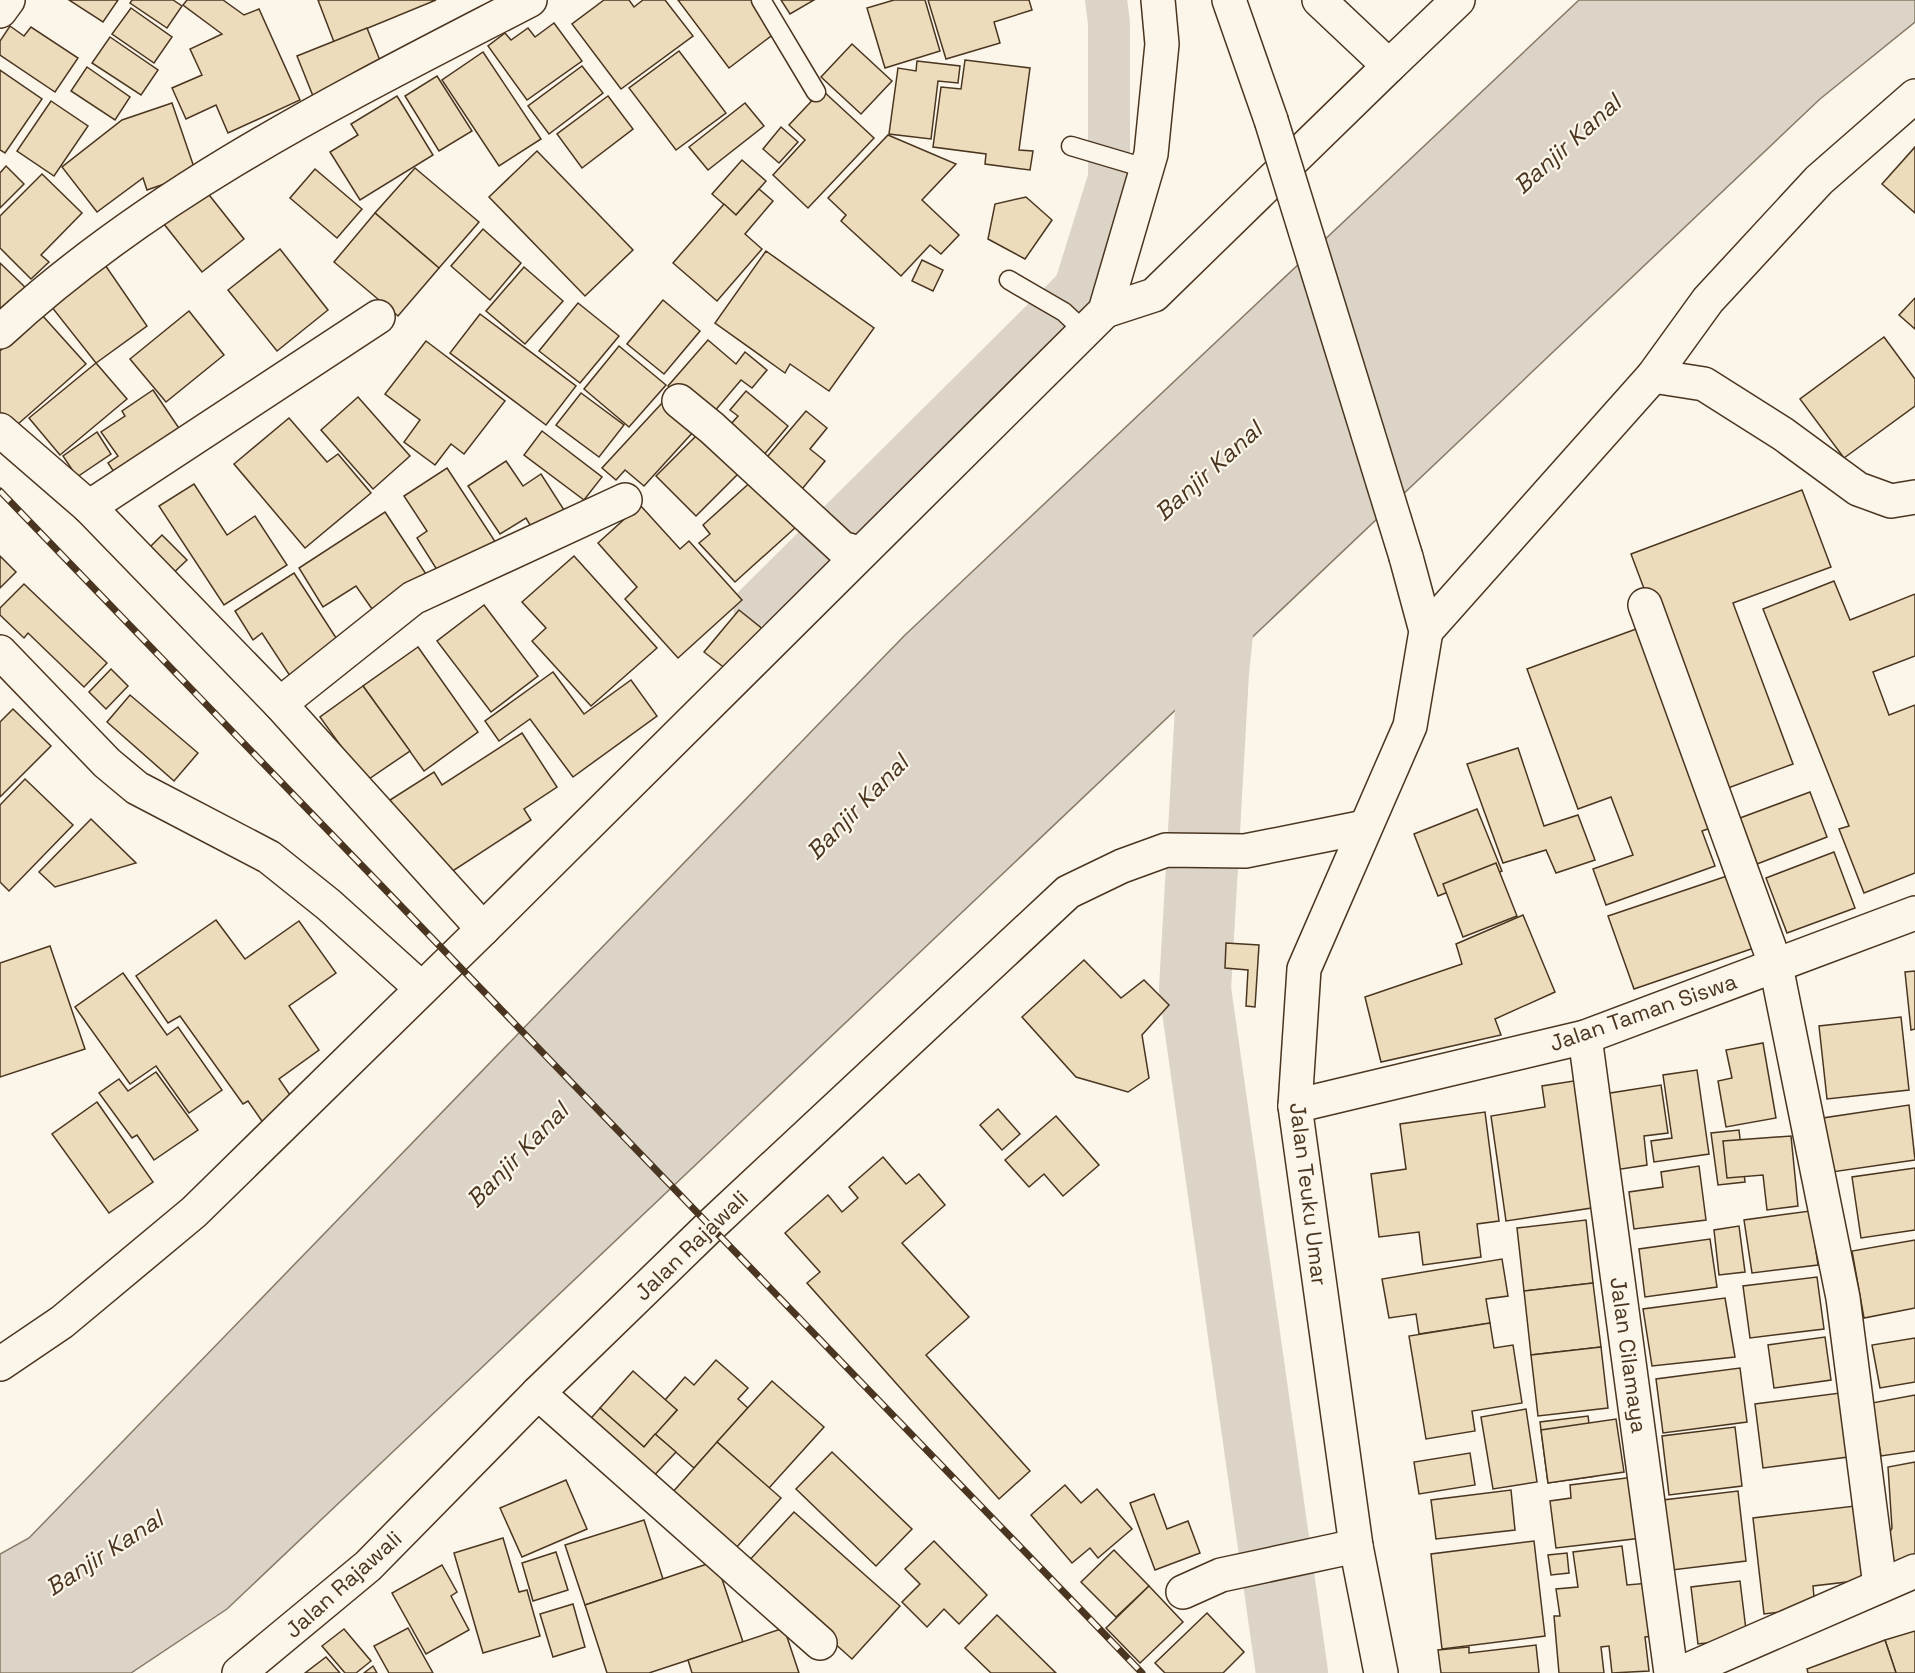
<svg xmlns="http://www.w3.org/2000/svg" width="1915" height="1673" font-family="'Space Grotesk',sans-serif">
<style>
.water{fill:#dcd4c6;stroke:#887966;stroke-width:1.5}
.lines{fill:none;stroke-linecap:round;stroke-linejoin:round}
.canal{stroke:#dcd4c6;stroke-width:42}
.river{stroke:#dcd4c6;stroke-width:72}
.building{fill:#ecdcbc;stroke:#4a3520;stroke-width:1.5}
.lane-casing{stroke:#4a3520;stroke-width:21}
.street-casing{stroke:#4a3520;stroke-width:36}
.secondary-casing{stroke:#4a3520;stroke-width:36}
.lane{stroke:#fbf6e9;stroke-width:18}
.street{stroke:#fbf6e9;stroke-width:33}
.secondary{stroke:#fbf6e9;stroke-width:33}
.rail-casing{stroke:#4a3520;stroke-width:7}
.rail{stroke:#fbf6e9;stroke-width:4.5;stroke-dasharray:14;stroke-linecap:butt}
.secondary-bridge-casing{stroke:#4a3520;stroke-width:36;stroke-linecap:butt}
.secondary-bridge{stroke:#fbf6e9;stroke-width:33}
.labels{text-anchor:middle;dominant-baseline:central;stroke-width:4.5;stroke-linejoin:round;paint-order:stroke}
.street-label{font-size:22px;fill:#4a3520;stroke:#fbf6e9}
.water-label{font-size:24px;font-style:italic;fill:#4a3520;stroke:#fbf6e9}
</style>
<rect width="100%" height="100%" fill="#fbf6e9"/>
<path class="water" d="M1579 0H1915V22L1820 99 227 1609 131 1673H0V1554L29 1538 904 636Z"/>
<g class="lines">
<path class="canal" d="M754 606 1075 287 1109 178V23L1106 0"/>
<path class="river" d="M1223 575 1213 673 1195 989 1292 1673"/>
</g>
<g class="building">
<path d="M69 0H118L103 22Z"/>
<path d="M132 0H173L182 6 167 28 130 3Z"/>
<path d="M187 0H223L244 15 259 9 300 100 228 133 216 105 186 119 172 88 202 75 190 49 222 34 183 5Z"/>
<path d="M318 0H436L334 42Z"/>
<path d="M604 0H629L634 7 643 0H665L693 36 621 89 572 24Z"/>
<path d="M678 0H756L779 30 729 68Z"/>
<path d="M781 0H814L790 14Z"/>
<path d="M894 0H925L940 51 885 68 867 8Z"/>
<path d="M928 0H1029L1032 10 994 22 1000 43 946 59Z"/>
<path d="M131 8 172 37 154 63 112 34Z"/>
<path d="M554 23 582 61 527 100 488 46 505 33 511 40 528 28 535 37Z"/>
<path d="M10 26 24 36 31 27 78 58 55 92 0 55V41Z"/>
<path d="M367 28 383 68 313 96 297 56Z"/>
<path d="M110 37 158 70 141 95 92 63Z"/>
<path d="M852 44 892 81 861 114 821 77Z"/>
<path d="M679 51 726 113 676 150 629 88Z"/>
<path d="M483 52 541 139 499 166 442 80Z"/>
<path d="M965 60 1030 68 1019 150 1033 151 1030 170 985 164 986 154 933 147 941 87 961 89Z"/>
<path d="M917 61 960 66 958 83 938 81 931 139 889 134 898 68 916 71Z"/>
<path d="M582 66 603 93 549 134 528 106Z"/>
<path d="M87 67 130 97 115 120 71 91Z"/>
<path d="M0 70 42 99 5 153 0 150Z"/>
<path d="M437 76 472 131 439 151 405 96Z"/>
<path d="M822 90 874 138 808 208 773 175 805 140 789 125Z"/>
<path d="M397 96 433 155 360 200 330 152 358 135 351 124Z"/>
<path d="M608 96 633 129 582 168 557 134Z"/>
<path d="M51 101 88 126 54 176 17 151Z"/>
<path d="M172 103 196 173 147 190 143 178 97 212 62 167 122 120Z"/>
<path d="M745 103 764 126 708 170 689 147Z"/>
<path d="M781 127 798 142 779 163 763 149Z"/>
<path d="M888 135 956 164 922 200 959 235 941 254 930 245 901 276 841 221 846 215 828 198Z"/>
<path d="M1915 147V213L1882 184Z"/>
<path d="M537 151 633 250 585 296 489 197Z"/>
<path d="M742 160 766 181 736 215 712 194Z"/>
<path d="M6 166 24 184 0 208V173Z"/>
<path d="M415 168 479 222 439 268 375 213Z"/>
<path d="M315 169 362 209 337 238 290 198Z"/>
<path d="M42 174 82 213 41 255 49 262 31 279 0 248V216Z"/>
<path d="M202 186 244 239 202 272 160 219Z"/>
<path d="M759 189 773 201 745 234 762 249 717 301 673 263 724 204 736 215Z"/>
<path d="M1026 197 1052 220 1025 259 988 239 995 204Z"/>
<path d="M375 213 439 268 398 316 334 262Z"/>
<path d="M483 229 521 263 490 300 451 266Z"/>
<path d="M280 249 328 310 277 351 228 290Z"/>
<path d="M766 251 874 328 829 391 790 364 785 373 715 323Z"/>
<path d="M101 259 147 326 96 363 47 301Z"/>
<path d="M922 260 943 270 933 291 912 281Z"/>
<path d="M0 263 27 289 0 317Z"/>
<path d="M524 267 563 301 525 344 486 311Z"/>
<path d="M1915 298V329L1899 315Z"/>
<path d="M663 300 700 331 664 374 627 344Z"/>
<path d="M578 303 619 336 580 383 539 351Z"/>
<path d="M189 311 224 355 166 402 130 359Z"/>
<path d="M41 314 86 364 9 432 0 422V351Z"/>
<path d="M480 314 576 386 546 425 450 353Z"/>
<path d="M1884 337 1915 379V406L1844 458 1800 399Z"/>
<path d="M708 340 736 364 745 352 767 370 752 388 741 380 708 419 668 386Z"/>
<path d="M426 341 505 401 464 454 451 444 435 465 404 442 420 420 385 394Z"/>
<path d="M619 346 666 385 629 427 584 389Z"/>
<path d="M96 363 127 399 60 455 29 418Z"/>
<path d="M153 390 185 437 120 481 108 463 118 456 101 432 125 416 122 411Z"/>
<path d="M746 391 788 426 758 462 723 433 738 416 730 410Z"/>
<path d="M581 393 624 425 599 457 556 425Z"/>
<path d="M358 397 410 456 373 489 321 430Z"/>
<path d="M662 403 694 431 644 486 625 470 616 480 602 468Z"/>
<path d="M806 411 827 428 810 449 825 461 798 494 762 463Z"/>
<path d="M289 418 327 462 338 454 371 493 305 548 234 464Z"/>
<path d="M705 427 745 467 696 516 656 476Z"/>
<path d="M542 431 602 477 584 500 524 455Z"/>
<path d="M97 432 111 454 77 477 63 456Z"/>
<path d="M506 461 523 486 541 474 564 510 533 530 526 518 500 534 468 486Z"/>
<path d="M447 468 498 546 444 581 417 538 427 531 404 496Z"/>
<path d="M754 479 796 527 735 582 699 543 710 534 703 525Z"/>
<path d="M194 484 227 535 255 516 287 565 224 605 159 506Z"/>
<path d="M1802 490 1831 567 1733 603 1793 764 1720 791 1631 554Z"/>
<path d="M640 505 680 549 689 541 742 600 678 658 625 599 637 587 598 543Z"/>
<path d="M385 512 426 574 372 609 356 586 323 607 299 568Z"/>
<path d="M162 535 187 560 168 578 143 554Z"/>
<path d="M0 556 16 572 0 588Z"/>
<path d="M574 556 657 648 591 706 532 641 546 628 522 602Z"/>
<path d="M294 573 342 647 292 679 262 633 253 640 235 611Z"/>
<path d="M1834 581 1850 620 1915 594V656L1873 672 1889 715 1915 705V873L1864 893 1839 829 1849 826 1763 609Z"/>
<path d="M24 584 107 663 84 687 28 633 24 638 0 615V608Z"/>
<path d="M484 605 538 676 491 712 437 641Z"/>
<path d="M739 610 769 634 735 676 704 652Z"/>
<path d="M1647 625 1719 825 1702 831 1715 866 1606 905 1593 869 1633 855 1611 797 1578 809 1527 669Z"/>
<path d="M418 647 478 732 424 771 363 686Z"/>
<path d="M111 669 128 686 106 709 89 692Z"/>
<path d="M553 672 584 714 631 680 657 716 573 777 530 719 499 741 485 721Z"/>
<path d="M363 686 410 751 366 781 320 717Z"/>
<path d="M130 695 198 753 174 781 107 722Z"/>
<path d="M13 709 51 746 0 797V722Z"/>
<path d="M522 733 557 787 524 809 531 820 442 878 390 800 434 772 442 785Z"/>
<path d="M1518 748 1544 826 1578 815 1595 860 1556 873 1546 850 1503 863 1467 764Z"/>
<path d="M25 779 73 825 9 891 0 882V805Z"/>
<path d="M1810 792 1827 837 1757 864 1740 818Z"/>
<path d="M1477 809 1502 871 1438 896 1414 834Z"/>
<path d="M91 819 136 863 55 887 39 872Z"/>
<path d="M1834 852 1855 908 1787 933 1766 878Z"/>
<path d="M1496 863 1517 916 1463 937 1443 884Z"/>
<path d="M1730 875 1754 948 1634 989 1608 916Z"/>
<path d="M1523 915 1555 992 1495 1019 1501 1035 1381 1062 1365 997 1462 964 1456 944Z"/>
<path d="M216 920 245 959 299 921 336 973 289 1006 319 1050 279 1079 297 1105 266 1127 248 1101 243 1104 180 1016 168 1023 136 976Z"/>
<path d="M1226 943 1259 945 1255 1007 1246 1006 1248 970 1225 968Z"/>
<path d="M50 946 85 1049 0 1077V963Z"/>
<path d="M1084 960 1121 998 1144 980 1169 1005 1142 1035 1149 1078 1128 1092 1076 1077 1022 1017Z"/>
<path d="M1915 971V1029L1911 1030 1905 972Z"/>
<path d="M123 973 167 1035 178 1027 222 1090 189 1113 156 1066 130 1084 75 1007Z"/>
<path d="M1901 1017 1909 1090 1827 1099 1819 1026Z"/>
<path d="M1763 1043 1776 1118 1726 1127 1718 1081 1732 1078 1726 1050Z"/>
<path d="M1697 1070 1709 1154 1654 1162 1651 1141 1672 1138 1663 1075Z"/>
<path d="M156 1072 198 1130 154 1160 137 1135 132 1138 99 1093 119 1079 128 1091Z"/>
<path d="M1580 1080 1598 1207 1506 1221 1491 1116 1545 1107 1542 1086Z"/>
<path d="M1661 1085 1668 1133 1644 1136 1647 1165 1615 1170 1604 1094Z"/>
<path d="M97 1102 153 1182 109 1213 52 1134Z"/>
<path d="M1909 1105 1915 1160 1832 1172 1823 1118Z"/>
<path d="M998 1109 1020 1134 1002 1150 980 1125Z"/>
<path d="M1485 1112 1499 1221 1477 1224 1481 1257 1423 1265 1419 1232 1379 1237 1371 1174 1406 1169 1400 1124Z"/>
<path d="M1056 1116 1099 1165 1063 1196 1044 1174 1029 1187 1005 1160Z"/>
<path d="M1739 1130 1745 1182 1718 1185 1711 1133Z"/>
<path d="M1791 1136 1798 1206 1767 1210 1763 1175 1727 1178 1723 1141Z"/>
<path d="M883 1157 906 1184 919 1174 945 1205 902 1243 969 1317 926 1355 1030 1471 999 1499 807 1283 820 1272 785 1233 828 1195 842 1212 858 1198 849 1187Z"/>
<path d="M1699 1166 1706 1220 1634 1229 1629 1192 1663 1187 1661 1172Z"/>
<path d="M1915 1168V1230L1861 1238 1852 1177Z"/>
<path d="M1810 1211 1818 1265 1752 1273 1744 1220Z"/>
<path d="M1586 1220 1593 1283 1524 1291 1517 1228Z"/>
<path d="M1739 1226 1745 1272 1719 1275 1714 1230Z"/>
<path d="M1710 1239 1717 1287 1645 1297 1639 1249Z"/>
<path d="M1915 1240V1308L1864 1318 1852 1251Z"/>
<path d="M1502 1259 1508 1296 1486 1299 1490 1323 1419 1334 1416 1314 1389 1318 1382 1279Z"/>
<path d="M1817 1277 1824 1329 1750 1338 1743 1286Z"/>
<path d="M1593 1283 1601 1347 1531 1355 1524 1291Z"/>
<path d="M1725 1298 1735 1357 1652 1366 1643 1309Z"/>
<path d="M1490 1323 1494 1348 1513 1345 1522 1403 1472 1411 1475 1431 1426 1439 1409 1336Z"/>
<path d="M1825 1337 1831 1380 1774 1388 1768 1345Z"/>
<path d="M1915 1338V1382L1880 1388 1872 1345Z"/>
<path d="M1601 1347 1608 1408 1538 1416 1531 1355Z"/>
<path d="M716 1360 748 1388 738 1399 748 1408 694 1468 655 1434 677 1410 665 1400 685 1377 694 1385Z"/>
<path d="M1740 1368 1747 1422 1663 1433 1656 1379Z"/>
<path d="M633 1371 677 1410 644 1447 600 1408Z"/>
<path d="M772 1381 824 1427 769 1488 717 1442Z"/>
<path d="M1840 1393 1848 1457 1763 1468 1755 1404Z"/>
<path d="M1915 1395V1451L1881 1456 1872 1403Z"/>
<path d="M600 1408 644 1447 655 1434 676 1452 649 1481 585 1425Z"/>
<path d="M1526 1409 1537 1482 1493 1489 1481 1417Z"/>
<path d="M1588 1416 1596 1476 1548 1483 1540 1422Z"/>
<path d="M1616 1419 1624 1472 1548 1483 1541 1430Z"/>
<path d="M1735 1427 1742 1486 1669 1495 1662 1436Z"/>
<path d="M717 1442 781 1498 735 1549 672 1493Z"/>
<path d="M832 1452 912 1529 876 1566 796 1489Z"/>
<path d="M1470 1453 1475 1485 1419 1494 1414 1462Z"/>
<path d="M1915 1462V1561L1890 1571 1881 1549 1892 1528 1888 1467Z"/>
<path d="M1634 1477 1642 1538 1556 1548 1550 1501 1571 1498 1570 1485Z"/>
<path d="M566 1480 587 1529 522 1557 500 1508Z"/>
<path d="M1065 1485 1081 1503 1097 1489 1132 1529 1098 1558 1090 1548 1072 1563 1031 1515Z"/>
<path d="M1511 1490 1515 1530 1436 1539 1431 1500Z"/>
<path d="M1738 1491 1746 1561 1672 1570 1663 1500Z"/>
<path d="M1154 1494 1167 1529 1188 1521 1200 1553 1155 1570 1130 1503Z"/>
<path d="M1855 1506 1864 1580 1813 1586 1815 1608 1764 1614 1753 1518Z"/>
<path d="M794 1512 900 1606 852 1659 746 1564Z"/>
<path d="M644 1520 663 1579 585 1605 565 1545Z"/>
<path d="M503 1538 519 1592 527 1590 540 1636 483 1653 454 1553Z"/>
<path d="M934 1541 987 1595 959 1624 944 1609 927 1627 902 1602 920 1584 905 1569Z"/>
<path d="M1534 1541 1545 1636 1442 1649 1431 1554Z"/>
<path d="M1622 1546 1627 1585 1649 1583 1656 1636 1645 1637 1649 1671 1612 1673 1609 1646 1601 1647 1604 1673H1559L1554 1616H1560L1556 1589 1578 1587 1573 1552Z"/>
<path d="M1114 1550 1149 1586 1116 1617 1081 1582Z"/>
<path d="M556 1552 568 1590 533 1601 522 1563Z"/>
<path d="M1567 1553 1569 1573 1551 1575 1548 1555Z"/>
<path d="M716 1561 743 1642 649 1673H607L585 1605Z"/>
<path d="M442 1565 457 1592 451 1596 469 1630 426 1654 392 1593Z"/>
<path d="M1740 1581 1747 1638 1698 1644 1691 1587Z"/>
<path d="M1149 1586 1183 1622 1140 1663 1106 1628Z"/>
<path d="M573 1604 585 1647 553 1657 540 1614Z"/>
<path d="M1207 1613 1244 1652 1223 1673H1165L1155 1663Z"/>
<path d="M997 1615 1056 1673H991L965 1648Z"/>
<path d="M408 1628 433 1673H389L374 1646Z"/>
<path d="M784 1628 799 1673H692L688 1660Z"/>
<path d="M344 1629 371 1661 356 1673H345L322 1646Z"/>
<path d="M1915 1631V1673H1896L1885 1640Z"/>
<path d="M1885 1640 1896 1673H1808L1807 1669Z"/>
<path d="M1536 1645 1539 1673H1441L1438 1650 1469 1647V1653Z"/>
<path d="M326 1657 340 1673H305Z"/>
<path d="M373 1666 377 1673H364Z"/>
</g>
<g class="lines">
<g class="lane-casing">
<g id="lane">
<path d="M761 0 816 92"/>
<path d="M1071 146 1135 165 1150 154"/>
<path d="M1009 280 1064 312 1084 331"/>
</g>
</g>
<g class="street-casing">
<g id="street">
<path d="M1319 0 1389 66 1458 0"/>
<path d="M0 11 8 0"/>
<path d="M1105 311 1154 295 1389 66"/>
<path d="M0 332C154 189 345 96 530 0"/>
<path d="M1653 376 1704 384 1783 434 1858 489 1891 501 1915 497"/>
<path d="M679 401 712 428 842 548 859 553"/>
<path d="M0 430 89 507 280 704 483 929"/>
<path d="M89 507 378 317"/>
<path d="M1645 605 1776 966 1843 1298 1880 1586"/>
<path d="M1426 631 1653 376 1708 300 1819 180 1915 96"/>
<path d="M0 652 107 763 137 788 269 857 329 905 421 988"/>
<path d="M280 704 413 598 625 500"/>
<path d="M1585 1037 1671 1673"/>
<path d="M1295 1106 1585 1037 1915 913"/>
<path d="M538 1393 820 1643"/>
<path d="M1183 1592 1221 1575 1356 1546"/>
<path d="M1681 1673 1915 1571"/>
</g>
</g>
<g class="secondary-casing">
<g id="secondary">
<path d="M1229 0 1271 120"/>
<path d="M0 1364 62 1322 194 1212 483 929 1105 311 1151 154 1162 44 1158 0"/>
<path d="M239 1673 368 1566 538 1393 709 1227 1068 892 1122 866 1166 850 1245 851 1365 827"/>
<path d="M1381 1673 1356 1546 1295 1106 1304 969 1410 726 1426 631 1406 557"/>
</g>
</g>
<use href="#lane" class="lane"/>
<use href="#street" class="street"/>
<use href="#secondary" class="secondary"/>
<g class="rail-casing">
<path id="rail" d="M0 491 1142 1673"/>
</g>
<use href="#rail" class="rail"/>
<g class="secondary-bridge-casing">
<path id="secondary-bridge" d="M1271 120 1406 557"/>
</g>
<use href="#secondary-bridge" class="secondary-bridge"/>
</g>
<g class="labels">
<g class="street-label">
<text transform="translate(1643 1012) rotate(-19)">Jalan Taman Siswa</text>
<text transform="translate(1309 1194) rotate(83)">Jalan Teuku Umar</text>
<text transform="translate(691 1245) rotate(-44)">Jalan Rajawali</text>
<text transform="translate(1629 1355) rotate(82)">Jalan Cilamaya</text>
<text transform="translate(343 1584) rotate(-42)">Jalan Rajawali</text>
</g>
<g class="water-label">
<text transform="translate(1567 144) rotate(-42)">Banjir Kanal</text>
<text transform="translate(1208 471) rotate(-42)">Banjir Kanal</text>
<text transform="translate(857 807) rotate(-46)">Banjir Kanal</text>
<text transform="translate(517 1155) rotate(-46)">Banjir Kanal</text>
<text transform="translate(104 1553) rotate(-33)">Banjir Kanal</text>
</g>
</g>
</svg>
